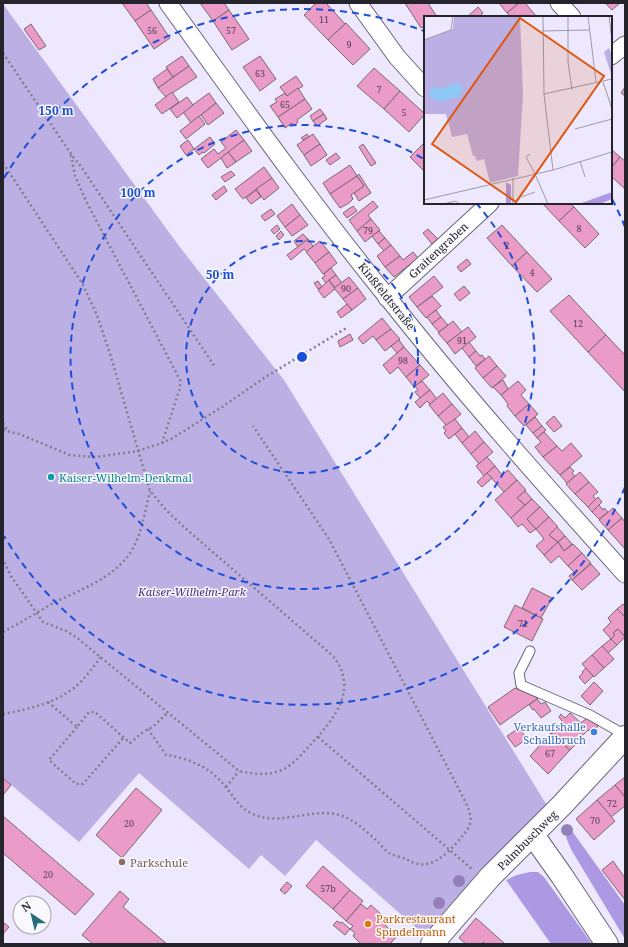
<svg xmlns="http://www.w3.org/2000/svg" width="628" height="947" font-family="'Noto Serif',serif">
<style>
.green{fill:#bcafe4}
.forest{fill:#ad98e4}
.building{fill:#ea9bc7;stroke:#7c6872}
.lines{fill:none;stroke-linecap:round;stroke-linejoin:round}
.service-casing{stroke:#6a6679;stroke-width:11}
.minor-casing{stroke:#6a6679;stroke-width:19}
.tertiary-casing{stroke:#6a6679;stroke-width:24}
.path{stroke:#817e8c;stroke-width:2.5;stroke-dasharray:2 3;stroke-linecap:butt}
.service{stroke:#fff;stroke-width:9}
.minor{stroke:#fff;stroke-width:17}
.tertiary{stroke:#fff;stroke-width:22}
.tree{fill:#9380b9}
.ring{fill:none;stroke:#1d4ed8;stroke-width:2;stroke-dasharray:7 5}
.culture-dot{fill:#0f9aa8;stroke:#f9f8fd;stroke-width:1.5}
.shop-dot{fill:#3f7fe0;stroke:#f9f8fd;stroke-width:1.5}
.education-dot{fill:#8d6e63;stroke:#f9f8fd;stroke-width:1.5}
.food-dot{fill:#e8710a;stroke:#f9f8fd;stroke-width:1.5}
.labels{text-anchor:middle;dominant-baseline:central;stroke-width:3;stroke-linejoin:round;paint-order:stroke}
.number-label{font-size:9px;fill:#564152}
.street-label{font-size:11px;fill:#25232b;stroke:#f9f8fd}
.culture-label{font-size:11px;fill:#0d838f;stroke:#f9f8fd;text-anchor:start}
.park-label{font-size:11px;font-style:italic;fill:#4a2b81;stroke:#f9f8fd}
.shop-label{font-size:11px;fill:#366cbe;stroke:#f9f8fd;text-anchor:end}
.education-label{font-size:11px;fill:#785e54;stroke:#f9f8fd;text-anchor:start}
.food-label{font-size:11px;fill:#c56008;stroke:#f9f8fd;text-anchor:start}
.inset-road{fill:none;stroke:#9d99aa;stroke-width:1}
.view{fill:#de560e;fill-opacity:0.15;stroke:#de560e;stroke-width:2}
.inset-edge{fill:none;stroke:#25232b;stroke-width:2}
.centre{fill:#1d4ed8;stroke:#f9f8fd;stroke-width:2}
.ring-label{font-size:12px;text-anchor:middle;font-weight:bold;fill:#1d4ed8;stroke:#f9f8fd;stroke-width:3;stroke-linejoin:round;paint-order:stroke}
</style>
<rect width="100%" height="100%" fill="#ede8fe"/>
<path class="green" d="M3 4 179 246 284 380 548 807 429 939 316 840 285 876 261 855 249 869 139 773 79 842 3 778Z"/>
<g class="forest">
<path d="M567 824 625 905V939L572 851C568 842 563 834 567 824Z"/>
<path d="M530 872H538L544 877 592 944H551L506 880 517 875Z"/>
</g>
<g class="building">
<path d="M122 3H146L151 10 135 21Z"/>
<path d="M200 3H224L229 10 213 21Z"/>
<path d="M316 3H326L345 24 328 40 304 15Z"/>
<path d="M405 3H428L437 17H425V26L421 28Z"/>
<path d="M499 3H519L507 13Z"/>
<path d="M519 3H525L537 17H511L507 13Z"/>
<path d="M605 3H620L612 10Z"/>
<path d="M478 7 483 13 479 17H467Z"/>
<path d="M151 10 170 38 154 49 135 21Z"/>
<path d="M229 10 249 39 232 50 213 21Z"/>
<path d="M346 23 370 49 353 65 328 40Z"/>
<path d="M31 24 46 46 39 50 24 29Z"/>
<path d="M182 56 189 66 173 77 166 67Z"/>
<path d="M260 56 276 79 260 91 243 67Z"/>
<path d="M189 66 197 77 166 97 158 88Z"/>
<path d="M374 68 400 91 384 109 357 86Z"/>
<path d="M167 69 173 77 158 88 153 79Z"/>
<path d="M296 76 303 86 287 96 280 87Z"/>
<path d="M625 87V96L621 93Z"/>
<path d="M298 88 305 99 278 117 270 106 277 102 275 99 285 93 287 96Z"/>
<path d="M400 91 425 114 409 132 384 109Z"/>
<path d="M172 92 179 102 162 114 155 105Z"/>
<path d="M209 93 216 103 191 123 183 112Z"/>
<path d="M187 97 193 105 177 118 170 109Z"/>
<path d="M305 99 312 109 297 120 298 122 294 126 292 123 285 128 278 117Z"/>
<path d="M216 103 224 113 208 125 201 115Z"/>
<path d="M320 109 324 114 313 121 310 116Z"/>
<path d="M324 114 327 119 317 126 313 121Z"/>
<path d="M199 116 205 124 186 139 180 131Z"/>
<path d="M236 130 244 140 208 168 201 159 214 149 218 154 226 148 221 142Z"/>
<path d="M307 134 309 137 303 140 301 138Z"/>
<path d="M313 134 320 144 304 155 297 145Z"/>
<path d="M210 137 215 144 204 153 203 152 199 155 194 149Z"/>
<path d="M188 140 194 149 186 155 180 146Z"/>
<path d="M244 140 252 151 236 162 228 152Z"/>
<path d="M425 142V172L410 157Z"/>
<path d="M320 144 327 155 311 166 304 155Z"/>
<path d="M363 144 376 163 371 166 359 147Z"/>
<path d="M611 149 620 157 611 168Z"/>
<path d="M228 152 236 162 227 168 221 158Z"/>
<path d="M336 153 340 158 330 165 326 160Z"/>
<path d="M620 157 625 161V189L611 176V168Z"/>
<path d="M350 165 357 176 330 194 323 183Z"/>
<path d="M264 167 272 178 243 199 235 189Z"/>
<path d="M231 171 235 175 225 182 221 177Z"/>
<path d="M359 174 371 193 359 201 354 193 364 186 357 176Z"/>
<path d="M357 176 364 186 351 195 353 199 349 203 340 208 330 194Z"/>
<path d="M272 178 279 188 264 200 256 189Z"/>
<path d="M224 186 227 191 216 200 212 195Z"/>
<path d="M256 190 261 197 251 204 246 198Z"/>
<path d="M373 201 378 207 368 215 371 219 357 231 349 220Z"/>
<path d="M542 203H570L574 207 559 221Z"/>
<path d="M292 204 300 215 285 227 277 216Z"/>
<path d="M353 206 357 211 347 218 343 213Z"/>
<path d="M574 207 599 234 585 248 559 221Z"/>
<path d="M271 209 275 214 265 221 261 216Z"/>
<path d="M300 215 308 225 292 236 285 227Z"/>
<path d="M371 219 380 230 365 242 357 231Z"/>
<path d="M277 225 280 229 274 234 271 230Z"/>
<path d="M502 225 527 252 512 266 487 238Z"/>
<path d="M428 229 438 239 432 244 423 233Z"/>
<path d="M281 231 284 235 279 240 276 236Z"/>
<path d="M379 231 385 238 378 244 372 236Z"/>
<path d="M303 234 308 239 298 247 294 241Z"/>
<path d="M385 238 391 245 384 251 378 244Z"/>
<path d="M308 239 313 246 307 252 304 249 291 260 287 255Z"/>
<path d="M320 241 329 252 315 263 306 252Z"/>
<path d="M391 245 400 256 385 267 377 256Z"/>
<path d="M329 252 337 263 323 274 315 263Z"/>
<path d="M413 252 418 258 394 277 385 267 400 256 403 260Z"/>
<path d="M527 252 552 279 537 292 512 266Z"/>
<path d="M467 259 471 264 461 272 457 267Z"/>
<path d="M331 268 336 275 326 283 322 278 325 276 324 274Z"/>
<path d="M336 275 342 283 335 288 329 280Z"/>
<path d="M434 276 443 287 417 307 409 297Z"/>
<path d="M349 277 358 288 343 299 334 288Z"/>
<path d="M329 280 335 289 324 298 318 290Z"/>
<path d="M318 281 322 287 318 289 314 283Z"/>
<path d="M464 286 470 293 460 301 454 294Z"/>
<path d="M358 288 366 299 352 310 343 299Z"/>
<path d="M569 295 606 335 588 352 550 311Z"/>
<path d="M432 296 441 306 426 318 417 307Z"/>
<path d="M347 304 352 310 341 318 337 312Z"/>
<path d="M436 310 441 317 432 324 427 317Z"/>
<path d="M441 317 448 325 439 332 432 324Z"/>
<path d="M382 318 391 329 376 340 373 336 363 344 358 338Z"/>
<path d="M453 321 462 332 447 343 438 333Z"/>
<path d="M468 327 476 337 455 354 447 343Z"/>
<path d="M391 329 400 339 385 351 376 340Z"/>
<path d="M350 334 353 340 340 347 338 341Z"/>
<path d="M606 335 625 355V392L588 352Z"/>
<path d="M399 340 404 347 397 353 391 346Z"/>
<path d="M469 342 476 351 469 357 462 348Z"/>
<path d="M404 347 420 365 406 377 398 367 390 374 383 365Z"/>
<path d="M476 351 480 356 482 355 485 359 476 366 469 357Z"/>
<path d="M489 356 497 366 483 378 475 368Z"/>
<path d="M420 365 429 375 414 387 406 377Z"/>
<path d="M497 366 506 376 492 388 483 378Z"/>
<path d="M503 380 508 389 501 395 493 387Z"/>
<path d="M422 381 430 390 420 398 415 392 418 390 415 386Z"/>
<path d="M518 381 526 390 521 395 529 404 515 416 507 406 508 404 501 395Z"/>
<path d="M430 390 437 399 430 404 427 401 420 408 415 402Z"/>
<path d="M443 393 452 404 438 416 429 405Z"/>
<path d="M452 404 461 414 447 426 438 416Z"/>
<path d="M529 404 538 414 524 426 515 416Z"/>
<path d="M554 416 562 426 554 432 546 423Z"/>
<path d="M535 417 542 426 533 433 526 425Z"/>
<path d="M455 419 462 428 449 439 444 433 446 431 443 427Z"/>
<path d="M542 426 546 430 537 438 533 433Z"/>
<path d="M462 428 469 437 462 443 455 434Z"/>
<path d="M475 431 484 442 471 454 462 443Z"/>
<path d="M544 432 557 446 543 457 535 447 541 442 537 438Z"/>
<path d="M484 442 493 452 479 464 471 454Z"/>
<path d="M571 443 582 456 560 475 543 457 557 446 562 451Z"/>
<path d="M487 457 495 466 484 476 476 466Z"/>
<path d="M495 466 502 475 508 470 517 480 504 492 487 473Z"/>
<path d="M570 467 574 471 572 473 575 476 567 483 560 475Z"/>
<path d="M580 472 589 482 575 494 566 484Z"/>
<path d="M487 473 492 478 482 487 477 482Z"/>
<path d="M517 480 526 490 517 498 525 505 511 518 495 500Z"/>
<path d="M589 482 598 492 593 496 596 500 588 507 575 494Z"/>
<path d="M525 491 532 499 525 505 517 498Z"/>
<path d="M598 497 602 502 592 512 588 507Z"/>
<path d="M532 499 540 507 527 519 536 529 530 533 522 524 518 527 511 518Z"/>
<path d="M599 505 603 510 604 508 608 512 599 519 592 512Z"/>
<path d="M540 507 549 517 536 529 527 519Z"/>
<path d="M613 508 622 518 608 530 599 520Z"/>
<path d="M549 517 558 527 549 535 558 542 544 555 536 546 544 539 536 529Z"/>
<path d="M622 518 625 522V549L608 530Z"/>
<path d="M557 527 565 536 558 542 549 535Z"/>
<path d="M565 536 572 544 564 551 558 542Z"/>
<path d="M558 542 564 551 573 544 582 553 568 566 559 556 551 563 544 555Z"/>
<path d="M582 553 591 563 572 580 569 576 574 572 568 566Z"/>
<path d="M591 564 600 574 582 590 572 580Z"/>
<path d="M532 588 552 598 541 618 522 608Z"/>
<path d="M623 604 625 607V617L617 609Z"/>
<path d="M515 605 543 619 532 641 504 627Z"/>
<path d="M617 609 625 617V637L618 629 613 633 615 635 611 639 603 630 611 622 608 618Z"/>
<path d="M618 629 625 637 617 645 611 639 615 635 613 633Z"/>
<path d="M611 639 617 645 608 653 602 646Z"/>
<path d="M602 646 614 659 604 668 592 655Z"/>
<path d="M592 655 604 668 594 677 582 664Z"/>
<path d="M586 668 593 676 585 684 579 677 583 673 582 672Z"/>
<path d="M594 682 603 691 590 705 581 696Z"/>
<path d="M515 688 538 698 500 725 488 707Z"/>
<path d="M537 699 541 704 545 702 551 711 541 718 534 709 533 710 529 705Z"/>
<path d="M570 713 581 723 587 718 598 726 592 733 588 730 581 737 582 738 570 750 551 733 562 721 559 717 561 714 565 718Z"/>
<path d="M519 728 527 739 515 747 507 736Z"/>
<path d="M551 733 570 750 548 774 530 756Z"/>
<path d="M625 777V797L615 785Z"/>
<path d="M3 778 11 785 3 795Z"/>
<path d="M615 785 625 797V806L611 817 597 800Z"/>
<path d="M136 788 162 810 122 858 96 835Z"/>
<path d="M597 800 615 821 594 840 576 819Z"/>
<path d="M3 816 94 894 75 915 3 853Z"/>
<path d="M613 861 625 878V900L602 870Z"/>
<path d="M323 866 350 890 333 909 306 886Z"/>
<path d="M287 882 292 886 285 894 280 890Z"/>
<path d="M350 890 363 901 346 921 333 909Z"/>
<path d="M120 891 129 899 123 907 167 944H93L82 935Z"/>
<path d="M361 904 367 909 371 905 383 916 381 918 387 923 385 925 397 936 390 944H359L360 943 353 936 355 933 350 929 353 926 346 921Z"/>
<path d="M476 918 504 943 503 944H486L483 942 482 944H466L459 938Z"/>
<path d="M337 921 340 923 342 922 350 929 345 935 333 925Z"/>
<path d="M3 922 9 927 3 934Z"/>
</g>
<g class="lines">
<g class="service-casing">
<path id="service" d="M530 651 519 673 521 685 590 715 625 735"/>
</g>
<g class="minor-casing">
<g id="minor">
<path d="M168 3C240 103 311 203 388 298 463 393 544 484 625 574"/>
<path d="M358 3 397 57 425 88"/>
<path d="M559 3 572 17"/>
<path d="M611 56 625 45"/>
<path d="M387 298 490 203"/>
</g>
</g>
<g class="tertiary-casing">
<g id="tertiary">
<path d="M533 835 562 876 607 944"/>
<path d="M432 944 490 877 562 805 625 737"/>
</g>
</g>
<g class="path">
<path d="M3 53 71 154 82 168 215 367"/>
<path d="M71 155 75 176 86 201 180 380V388L162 443"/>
<path d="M3 163 82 283 97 315 111 357 150 491 167 511 185 528 333 656C359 689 335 718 311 744 303 753 293 765 282 770 267 776 254 774 239 771L76 637 66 631 43 622 11 576 3 560"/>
<path d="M3 423 7 430"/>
<path d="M3 430 19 434 70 455 96 457 138 451 162 443 173 438 222 407 264 378 348 327"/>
<path d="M3 632C18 624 33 615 48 606 77 590 114 580 132 550 142 532 145 512 150 491"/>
<path d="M48 702 77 727 89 712H95L130 743 143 732 154 726 168 712"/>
<path d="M3 714C28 709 54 704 75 687 85 679 93 667 101 657"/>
<path d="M77 727 49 760 76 784H83L124 737"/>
<path d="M148 729 166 755C188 758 210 767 224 785 233 795 238 807 251 813 276 827 309 809 335 814 352 817 366 831 378 842 381 845 385 850 389 853 394 856 401 857 406 859 412 862 419 866 426 864 441 862 455 845 464 834 474 823 471 814 465 801L329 539 253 426"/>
<path d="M318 737 472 869"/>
<path d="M226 787 239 771"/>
</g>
<use href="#service" class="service"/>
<use href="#minor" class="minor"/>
<use href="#tertiary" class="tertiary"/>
</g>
<g class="tree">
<circle cx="567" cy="830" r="6"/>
<circle cx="459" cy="881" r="6"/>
<circle cx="439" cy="903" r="6"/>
</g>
<g class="ring">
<circle cx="302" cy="357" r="116"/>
<path d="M476 203A232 232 0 1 1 425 160"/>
<path d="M625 487A348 348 0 0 1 4 536M4 178A348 348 0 0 1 424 31M612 199A348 348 0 0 1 625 227"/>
</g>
<circle class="culture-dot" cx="51" cy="477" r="4"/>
<circle class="shop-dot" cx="594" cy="732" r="4"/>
<circle class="education-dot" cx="122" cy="862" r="4"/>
<circle class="food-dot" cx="368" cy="924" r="4"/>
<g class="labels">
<g class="number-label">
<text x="324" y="19">11</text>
<text x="152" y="30">56</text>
<text x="231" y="30">57</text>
<text x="349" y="44">9</text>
<text x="260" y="73">63</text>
<text x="379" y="89">7</text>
<text x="285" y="104">65</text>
<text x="404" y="112">5</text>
<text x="579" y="228">8</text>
<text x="368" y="230">79</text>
<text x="507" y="245">2</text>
<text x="532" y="272">4</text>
<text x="346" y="288">90</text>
<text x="578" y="323">12</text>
<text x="462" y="340">91</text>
<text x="403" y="360">98</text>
<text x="523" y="623">71</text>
<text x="550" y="753">67</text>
<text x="612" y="803">72</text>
<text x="595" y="820">70</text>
<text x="129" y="823">20</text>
<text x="48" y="874">20</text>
<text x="328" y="888">57b</text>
</g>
<g class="street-label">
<text transform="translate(438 250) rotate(-43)">Graitengraben</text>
<text transform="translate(387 296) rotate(51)">Kinßfeldtstraße</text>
<text transform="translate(527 840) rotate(-45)">Palmbuschweg</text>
</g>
<g class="culture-label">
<text x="59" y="477">Kaiser-Wilhelm-Denkmal</text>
</g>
<g class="park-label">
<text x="192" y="591">Kaiser-Wilhelm-Park</text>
</g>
<g class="shop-label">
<text x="586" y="726">Verkaufshalle<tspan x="586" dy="13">Schallbruch</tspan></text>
</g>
<g class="education-label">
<text x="130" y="862">Parkschule</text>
</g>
<g class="food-label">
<text x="376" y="918">Parkrestaurant<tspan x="376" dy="13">Spindelmann</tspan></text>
</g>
</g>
<g transform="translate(424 16)">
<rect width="188" height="188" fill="#ede8fe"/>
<path d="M30 0H96L99 79 94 160 66 167 60 143 53 145 51 140H49L43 118 28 121 22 98H0V24L29 13ZM185 32 188 39V61L180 36Z" fill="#bcafe4"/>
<path d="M82 166 87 169V188H82ZM188 176V183L176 188H155Z" fill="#ad98e4"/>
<path d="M33 67 39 71 35 81 16 85 7 82 5 77 8 71 18 72Z" fill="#8ec9f5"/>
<path class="inset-road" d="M119 0 120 78 129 154M144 0V46L148 74M164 0 172 66M185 0 188 25M118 15 165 14M0 24 27 14 29 0M179 66 188 93M120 78 188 63M151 113 188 103M106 138 102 141 111 158M156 145 161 161M111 158 124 188M97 181 111 176M0 184 129 154 188 136M19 188 32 185 35 188M89 188V162"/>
<path class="view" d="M96 2 180 60 92 186 8 128Z"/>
<rect width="188" height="188" class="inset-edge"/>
</g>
<circle cx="302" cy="357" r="6" class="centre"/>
<g class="ring-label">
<text x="56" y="115">150 m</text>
<text x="138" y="197">100 m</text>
<text x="220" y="279">50 m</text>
</g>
<rect width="628" height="947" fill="none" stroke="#25232b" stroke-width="8"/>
<g transform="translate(32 915) rotate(325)"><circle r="19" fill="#f9f8fd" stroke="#a4a3a9"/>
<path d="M0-3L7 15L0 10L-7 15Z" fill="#266c7b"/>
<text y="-6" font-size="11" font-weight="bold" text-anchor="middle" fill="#25232b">N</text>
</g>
</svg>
